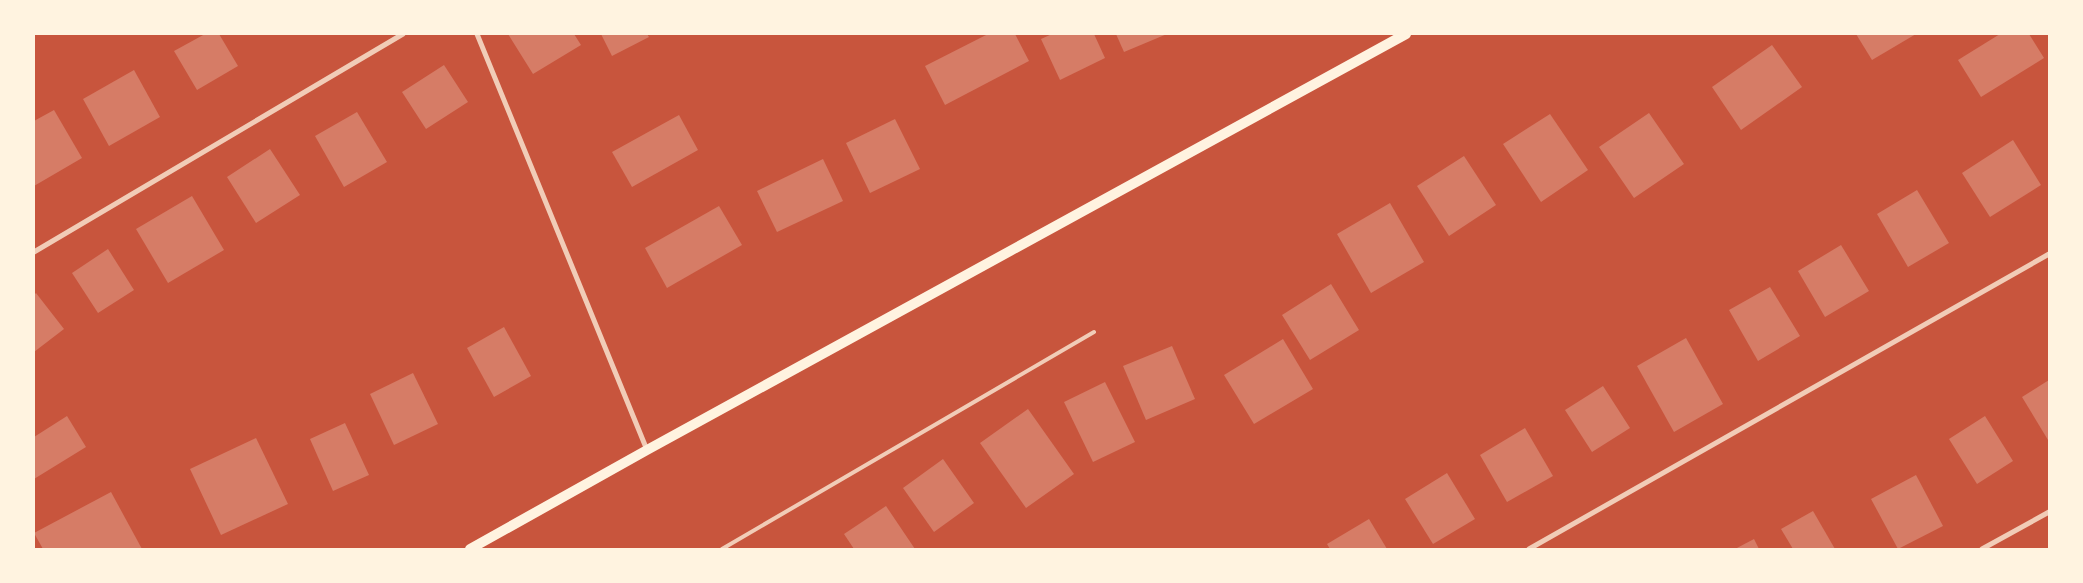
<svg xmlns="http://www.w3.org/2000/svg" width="2083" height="583" font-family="Montserrat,sans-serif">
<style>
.building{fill:#d67c66}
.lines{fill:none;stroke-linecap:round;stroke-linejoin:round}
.service{stroke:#f1ccb7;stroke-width:4}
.minor{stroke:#f1ccb7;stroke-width:5}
.secondary{stroke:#fff3e0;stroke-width:10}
</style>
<rect width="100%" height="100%" fill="#c8553d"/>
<g class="building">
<path d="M205 34H219L238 66 197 90 174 51Z"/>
<path d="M508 34H574L581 45 533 74Z"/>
<path d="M601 34H647L649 37 612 56Z"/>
<path d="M988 34H1015L1029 61 945 105 925 66Z"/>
<path d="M1052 34H1094L1105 58 1060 80 1041 39Z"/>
<path d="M1116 34H1167L1124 52Z"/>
<path d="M1856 34H1916L1872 60Z"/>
<path d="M2000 34H2029L2044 58 1981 97 1958 60Z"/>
<path d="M1772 45 1802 87 1741 130 1712 87Z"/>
<path d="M444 65 468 102 426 129 402 92Z"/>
<path d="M134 70 160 117 109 146 83 99Z"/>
<path d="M54 110 82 158 34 186V121Z"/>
<path d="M357 112 387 162 344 187 315 136Z"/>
<path d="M1649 113 1684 164 1634 198 1599 147Z"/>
<path d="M1550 114 1588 170 1541 202 1503 144Z"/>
<path d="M679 115 698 150 632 187 612 152Z"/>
<path d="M895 119 920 169 870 193 846 143Z"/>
<path d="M2013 140 2041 185 1990 217 1962 173Z"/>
<path d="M270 149 300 195 256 223 227 177Z"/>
<path d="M1464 156 1496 205 1449 236 1417 186Z"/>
<path d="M823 159 843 201 777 232 757 191Z"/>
<path d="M1917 190 1949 243 1908 267 1877 214Z"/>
<path d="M192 196 224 250 168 283 136 229Z"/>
<path d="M1390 203 1424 262 1371 293 1337 234Z"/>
<path d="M719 206 742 245 667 288 645 248Z"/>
<path d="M1841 245 1869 291 1825 317 1798 271Z"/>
<path d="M108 249 134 290 98 313 72 273Z"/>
<path d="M1331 284 1359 330 1310 360 1282 315Z"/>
<path d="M1770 287 1800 336 1758 361 1729 310Z"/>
<path d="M36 293 64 329 34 352V295Z"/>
<path d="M504 327 531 376 494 397 467 348Z"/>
<path d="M1686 338 1723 404 1674 432 1637 366Z"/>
<path d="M1283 339 1313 389 1254 424 1224 375Z"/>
<path d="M1172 346 1195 399 1146 420 1123 366Z"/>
<path d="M413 373 438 424 394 445 370 394Z"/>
<path d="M2049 380V439L2048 440 2022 397Z"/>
<path d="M1105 382 1135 442 1093 462 1064 402Z"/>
<path d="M1603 386 1630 428 1592 452 1565 410Z"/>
<path d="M1028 409 1074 474 1026 508 980 443Z"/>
<path d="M67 416 86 447 34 479V437Z"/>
<path d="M1985 416 2013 461 1977 484 1949 439Z"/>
<path d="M345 423 369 475 333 491 310 439Z"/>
<path d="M1525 428 1553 476 1507 502 1480 455Z"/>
<path d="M256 438 288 504 221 535 190 469Z"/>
<path d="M943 459 974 503 934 532 903 488Z"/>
<path d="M1447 473 1475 519 1433 544 1405 499Z"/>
<path d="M1916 475 1943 526 1898 549 1871 499Z"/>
<path d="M111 492 142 549H43L34 533Z"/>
<path d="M886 506 915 549H854L844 534Z"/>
<path d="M1813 511 1835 549H1793L1781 529Z"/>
<path d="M1369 519 1387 549H1330L1327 544Z"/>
<path d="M1754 539 1759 549H1735Z"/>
</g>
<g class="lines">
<path class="service" d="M722 549 1094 332"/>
<g class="minor">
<path d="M477 34 647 450"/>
<path d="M34 252 403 34"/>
<path d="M1529 549 2049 254"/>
<path d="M1982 549 2049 512"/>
</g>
<path class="secondary" d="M470 549 647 450 1406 34"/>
</g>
<rect width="2083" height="583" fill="none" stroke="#fff3e0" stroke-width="70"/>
</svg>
